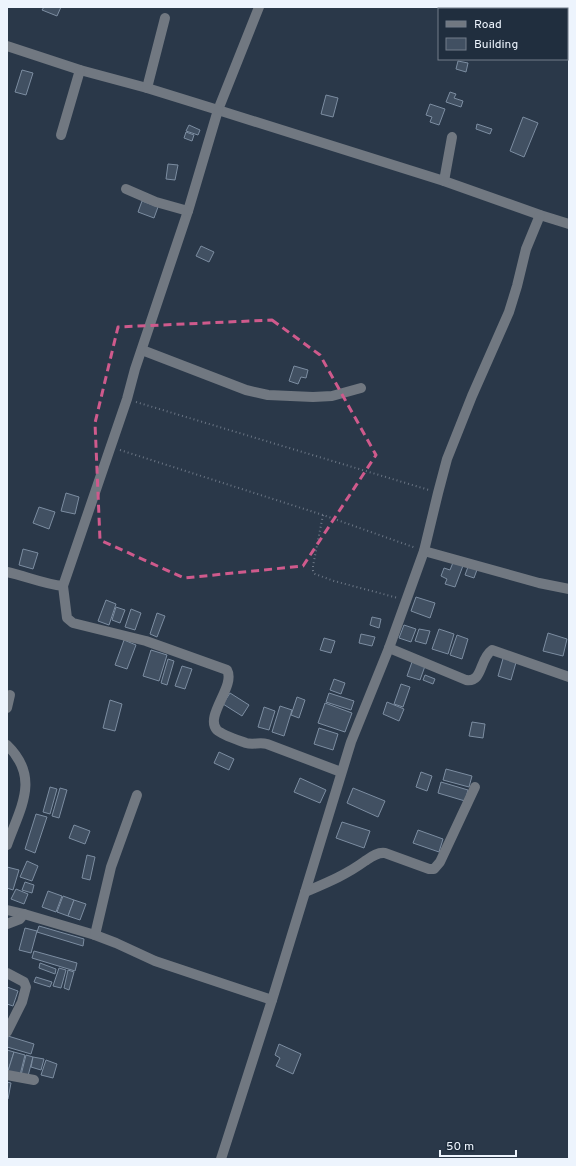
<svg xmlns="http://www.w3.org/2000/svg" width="576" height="1166" font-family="Overpass,sans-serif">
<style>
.building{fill:#415062;stroke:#7c8da1}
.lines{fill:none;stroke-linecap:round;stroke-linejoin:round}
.path{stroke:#6a7584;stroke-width:2;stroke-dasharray:1 3;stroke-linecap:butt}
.minor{stroke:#717881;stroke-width:10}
.marked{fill:none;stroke:#cf5a8c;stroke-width:3;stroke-dasharray:8 5;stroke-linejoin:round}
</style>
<rect width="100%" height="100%" fill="#2a3849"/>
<g class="building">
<path d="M44 7H61L57 16 42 10Z"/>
<path d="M458 61 468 63 466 72 456 69Z"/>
<path d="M22 70 33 73 26 95 15 92Z"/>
<path d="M450 92 456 94 454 98 463 101 461 107 446 102Z"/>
<path d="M326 95 338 98 333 117 321 114Z"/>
<path d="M430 104 445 109 439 125 430 122 432 117 426 115Z"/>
<path d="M523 117 538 123 524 157 510 151Z"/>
<path d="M477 124 492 129 490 134 476 129Z"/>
<path d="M189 125 200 130 198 135 186 131Z"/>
<path d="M186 132 194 135 192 141 184 138Z"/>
<path d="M168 164 178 165 175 180 166 179Z"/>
<path d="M142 201 158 207 154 218 138 212Z"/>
<path d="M201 246 214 252 209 262 196 256Z"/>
<path d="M294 366 308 370 306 378 301 377 298 384 289 381Z"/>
<path d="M66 493 79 497 75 514 61 511Z"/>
<path d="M39 507 55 512 49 529 33 523Z"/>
<path d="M23 549 38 553 33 569 19 565Z"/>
<path d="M454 560 464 563 455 587 445 584 447 579 441 576 444 568 450 570Z"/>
<path d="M469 564 478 567 474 578 465 575Z"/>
<path d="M416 597 435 603 430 618 411 611Z"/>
<path d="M106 600 116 604 109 625 98 621Z"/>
<path d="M116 607 125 610 120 623 112 620Z"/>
<path d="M131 609 141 613 135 630 125 627Z"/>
<path d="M157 613 165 616 157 637 150 634Z"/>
<path d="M372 617 381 619 379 628 370 625Z"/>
<path d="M404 625 416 629 411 642 399 638Z"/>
<path d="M419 629 430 631 426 644 415 641Z"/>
<path d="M439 629 454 634 448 654 432 649Z"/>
<path d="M548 633 567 639 563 656 543 651Z"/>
<path d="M361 634 375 637 372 646 359 643Z"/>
<path d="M457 635 468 639 462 659 450 655Z"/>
<path d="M324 638 335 641 331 653 320 650Z"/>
<path d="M124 640 136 645 127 669 115 665Z"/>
<path d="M151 650 167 655 159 681 143 676Z"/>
<path d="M504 655 517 659 511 680 498 676Z"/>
<path d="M168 659 174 661 167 685 161 683Z"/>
<path d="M412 662 425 666 420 680 407 676Z"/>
<path d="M182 666 192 669 185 689 175 686Z"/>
<path d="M425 675 435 679 433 684 423 680Z"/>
<path d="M334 679 345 683 341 694 330 690Z"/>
<path d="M401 684 410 687 403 707 394 704Z"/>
<path d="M230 693 249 705 242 716 223 704Z"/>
<path d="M329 693 354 701 351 710 326 702Z"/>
<path d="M297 697 305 700 299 718 291 715Z"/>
<path d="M110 700 122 704 115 731 103 728Z"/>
<path d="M387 702 404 709 399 721 383 714Z"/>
<path d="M325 703 352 713 345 732 318 723Z"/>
<path d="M280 706 292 710 284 736 272 732Z"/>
<path d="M264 707 275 711 269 730 258 727Z"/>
<path d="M472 722 485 724 483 738 469 736Z"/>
<path d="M319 728 338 734 333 750 314 744Z"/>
<path d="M219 752 234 759 229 770 214 763Z"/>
<path d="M446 769 472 776 469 787 443 780Z"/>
<path d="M421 772 432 776 427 791 416 787Z"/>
<path d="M300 778 326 790 320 803 294 792Z"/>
<path d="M441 782 468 790 465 801 438 793Z"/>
<path d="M50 787 57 789 50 814 43 812Z"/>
<path d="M60 788 67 790 59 818 52 816Z"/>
<path d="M353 788 385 801 378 817 347 803Z"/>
<path d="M36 814 47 817 35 853 25 849Z"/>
<path d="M342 822 370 831 364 848 336 838Z"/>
<path d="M74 825 90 831 85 844 69 838Z"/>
<path d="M418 830 443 839 439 852 413 843Z"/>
<path d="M87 855 95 857 90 880 82 878Z"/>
<path d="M27 861 38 866 32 881 20 877Z"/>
<path d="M7 867 19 870 13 890 7 888Z"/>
<path d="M25 882 34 885 32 893 22 890Z"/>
<path d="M16 889 28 894 24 904 11 899Z"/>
<path d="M48 891 62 896 56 912 42 907Z"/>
<path d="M63 896 74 900 68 916 57 912Z"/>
<path d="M74 900 86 904 80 920 68 916Z"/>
<path d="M39 926 84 939 83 946 37 932Z"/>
<path d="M25 928 37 931 31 953 19 950Z"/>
<path d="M34 951 77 963 75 971 32 958Z"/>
<path d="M40 963 56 969 55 974 39 968Z"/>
<path d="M59 968 66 970 61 988 53 986Z"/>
<path d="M68 970 74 972 69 990 64 988Z"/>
<path d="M36 977 52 982 50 987 34 982Z"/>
<path d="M7 987 18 991 13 1006 7 1004Z"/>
<path d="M8 1036 34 1044 31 1054 7 1047Z"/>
<path d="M279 1044 301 1054 293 1074 276 1066 280 1058 275 1055Z"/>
<path d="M7 1050 14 1052 8 1071H7Z"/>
<path d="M14 1052 25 1055 20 1075 8 1071Z"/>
<path d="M26 1055 33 1057 28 1076 21 1075Z"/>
<path d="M33 1057 44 1059 41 1070 31 1067Z"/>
<path d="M46 1060 57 1064 53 1078 41 1075Z"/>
<path d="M7 1082 11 1083 8 1099H7Z"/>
</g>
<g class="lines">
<g class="path">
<path d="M136 402 429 490"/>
<path d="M120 450 323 515 416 548"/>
<path d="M323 515 313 566V571L315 574 334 581 398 598"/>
</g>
<g class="minor">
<path d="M259 7 218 110 444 181 540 215 569 224"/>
<path d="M7 46 80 70 147 88 218 110 188 211 135 369 127 399 63 586"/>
<path d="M147 88 165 18"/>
<path d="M61 135 80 70"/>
<path d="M444 181 452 137"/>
<path d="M126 189 156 202 188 211"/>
<path d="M142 350 246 390 268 395 313 397 332 396 361 388"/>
<path d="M424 551 539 583 569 589"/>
<path d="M7 572C26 576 44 584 63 586L67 618 73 623 146 641 227 670C236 686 204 716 217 730 222 735 238 740 246 743 253 745 260 742 267 744L341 772"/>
<path d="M389 648 466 680C483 683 479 659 492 650L569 677"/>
<path d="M7 708 10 695"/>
<path d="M7 745C41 778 20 808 7 845"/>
<path d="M305 892C326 883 346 875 365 861 371 857 377 852 385 853L429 869H434L440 862 475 787"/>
<path d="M7 910 24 914"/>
<path d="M7 924 20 919 24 914 95 935 116 943 155 961 272 1000"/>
<path d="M95 935 111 867 137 795"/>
<path d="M7 973 24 982 26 987 22 1002 7 1032"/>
<path d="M7 1075 34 1080"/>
<path d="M221 1159 272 1000 351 742 389 648 424 551 438 493 447 459 472 396 509 312 517 286 526 249 540 215"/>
</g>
</g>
<path class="marked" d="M272 320 320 355 376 455 303 566 184 578 100 540 95 423 118 327Z"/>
<rect width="576" height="1166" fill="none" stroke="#edf4fd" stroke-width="16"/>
<rect x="438" y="8" width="130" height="52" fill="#202e3e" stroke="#727d8a"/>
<rect x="446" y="21" width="20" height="6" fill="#717881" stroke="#727d8a"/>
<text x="474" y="28" font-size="12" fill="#edf4fd">Road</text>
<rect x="446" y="38" width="20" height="12" fill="#415062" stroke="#727d8a"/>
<text x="474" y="48" font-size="12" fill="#edf4fd">Building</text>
<path d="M440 1150v6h76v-6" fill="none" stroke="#edf4fd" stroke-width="2"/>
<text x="446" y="1150" font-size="12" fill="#edf4fd" stroke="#202e3e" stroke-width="3" paint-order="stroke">50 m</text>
</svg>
